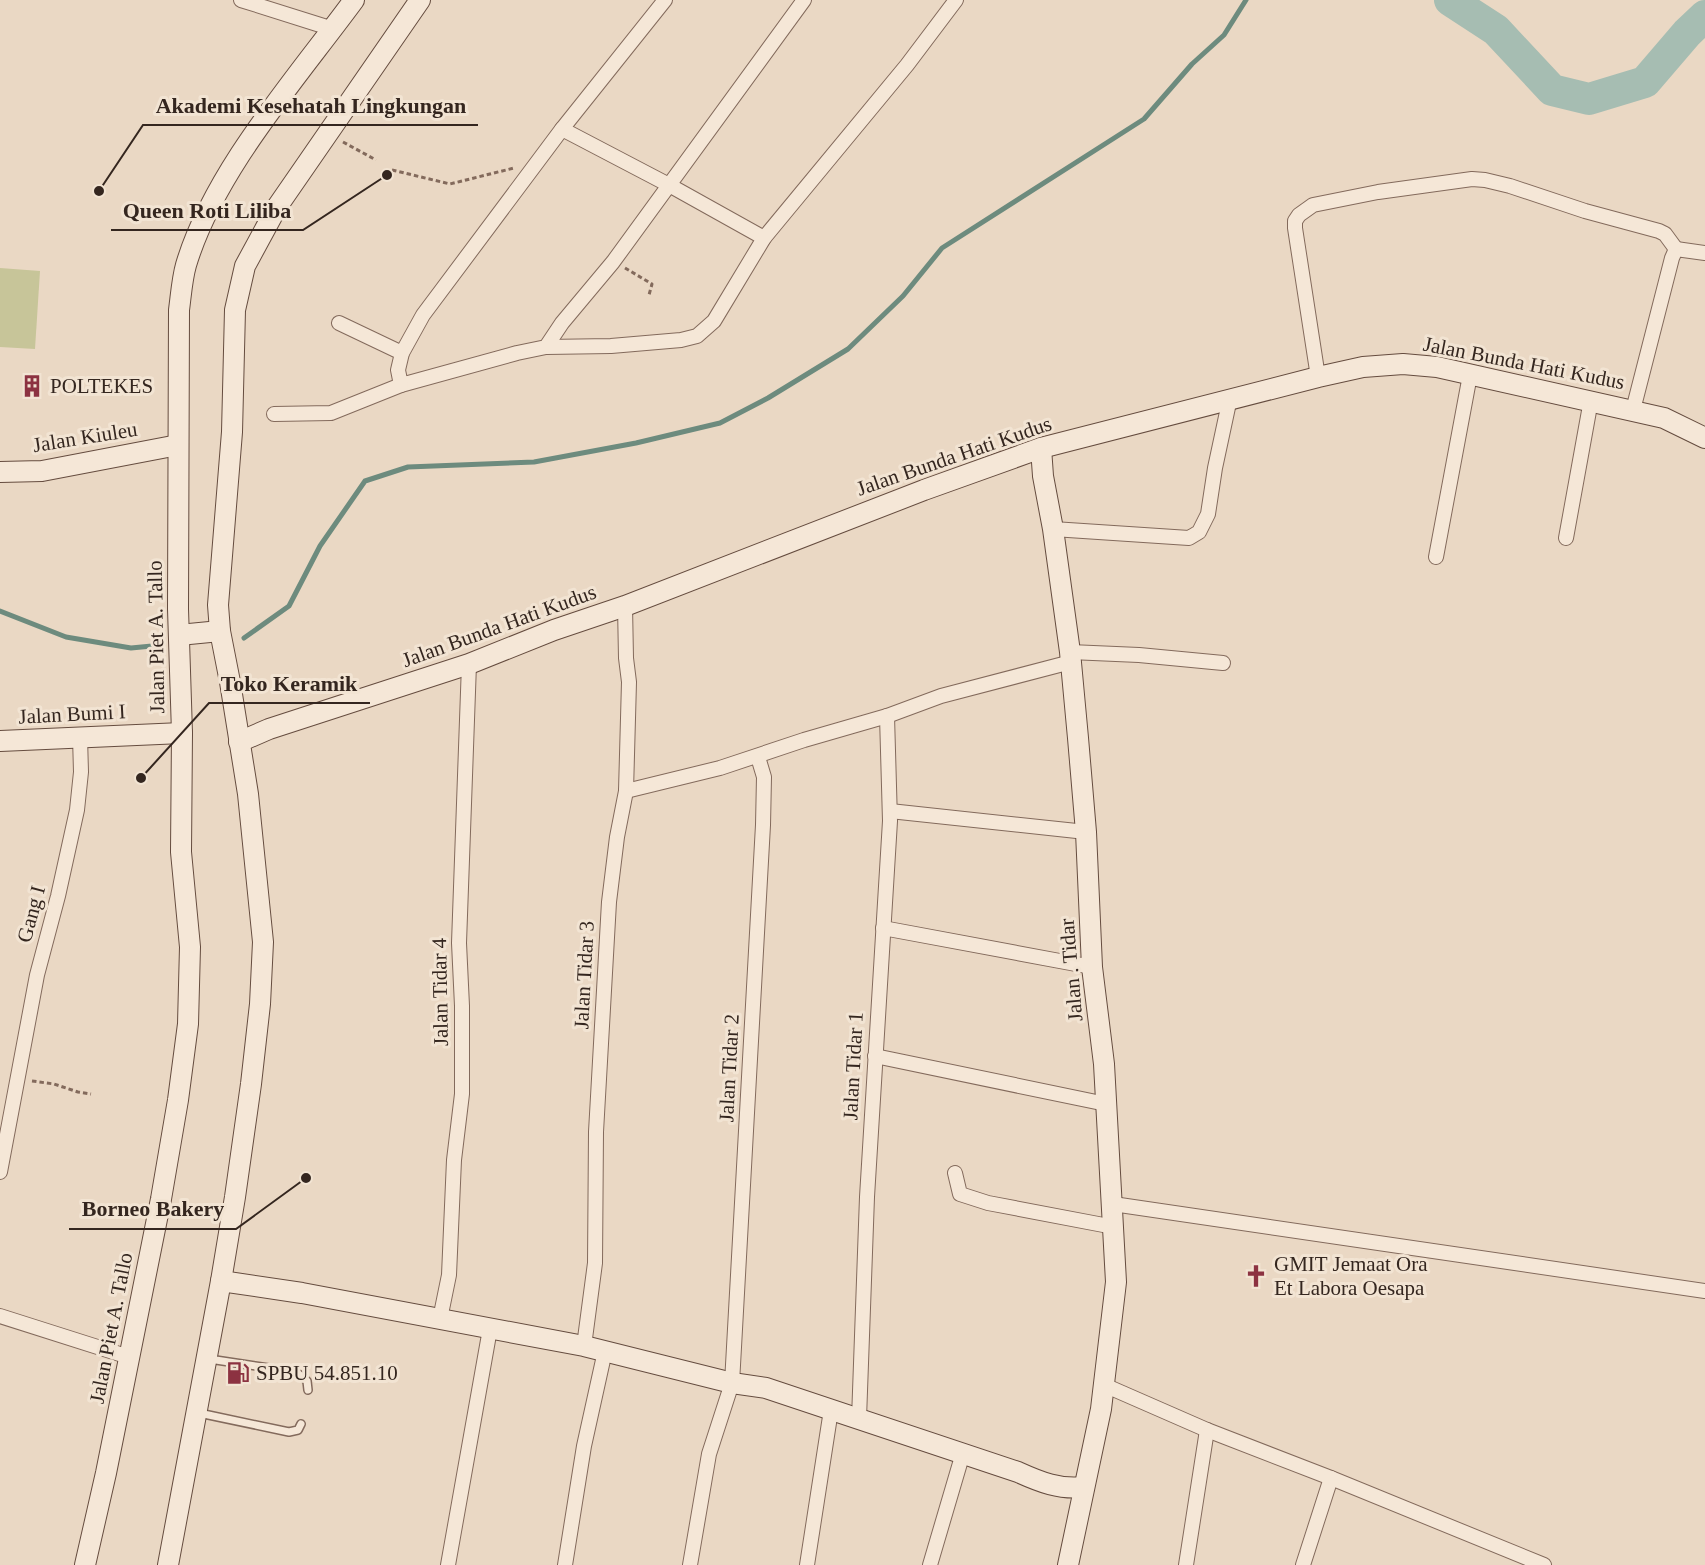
<svg xmlns="http://www.w3.org/2000/svg" width="1705" height="1565" font-family="Georgia,serif">
<style>
.pitch{fill:#c7c599}
.lines{fill:none;stroke-linecap:round;stroke-linejoin:round}
.stream{stroke:#6d8b7e;stroke-width:5}
.river{stroke:#a6bdb2;stroke-width:32}
.lane-casing{stroke:#836a5c;stroke-width:10}
.street-casing{stroke:#836a5c;stroke-width:16}
.secondary-casing{stroke:#654c3f;stroke-width:22}
.path{stroke:#836a5c;stroke-width:3;stroke-dasharray:4.5 3;stroke-linecap:butt}
.lane{stroke:#f5e7d7;stroke-width:7}
.street{stroke:#f5e7d7;stroke-width:14}
.secondary{stroke:#f5e7d7;stroke-width:20}
.labels{text-anchor:middle;dominant-baseline:central;stroke-width:6;stroke-linejoin:round;paint-order:stroke}
.street-label{font-size:21px;fill:#34261f;stroke:#f2e4d3}
.poi-label{font-size:21px;fill:#34261f;stroke:#f2e4d3;text-anchor:start}
.leader{fill:none;stroke:#34261f;stroke-width:2}
.callout-dot{fill:#34261f;stroke:#f2e4d3;stroke-width:2}
.callout-label{font-size:22px;text-anchor:middle;font-weight:bold;fill:#34261f;stroke:#f2e4d3;stroke-width:6;stroke-linejoin:round;paint-order:stroke}
</style>
<rect width="100%" height="100%" fill="#ead8c4"/>
<path class="pitch" d="M0 268 40 271 35 349 0 347Z"/>
<g class="lines">
<g class="stream">
<path d="M0 611 66 637 131 648 152 646"/>
<path d="M244 638 289 606 320 546 365 481 408 467 534 462 636 443 720 423 768 398 848 349 903 296 942 248 1144 119 1192 64 1224 35 1246 0"/>
</g>
<path class="river" d="M1450 0 1496 30 1552 90 1589 99 1645 82 1687 33 1705 16"/>
<g class="lane-casing">
<g id="lane">
<path d="M209 1359 296 1372 307 1381 308 1390"/>
<path d="M199 1413 289 1432 298 1430 301 1424"/>
</g>
</g>
<g class="street-casing">
<g id="street">
<path d="M241 0 333 29"/>
<path d="M665 0 562 129 423 315 402 353 398 370 401 385 517 353 546 347 562 323 613 262 804 0"/>
<path d="M562 129 669 185 764 238"/>
<path d="M339 323 402 353"/>
<path d="M546 347 611 346 681 340 697 336 714 321 764 238 907 65 956 0"/>
<path d="M1318 377 1295 228V221L1299 215 1313 205 1378 192 1472 179 1485 180 1510 186 1585 211 1659 231 1665 234 1676 249"/>
<path d="M1633 410 1672 258 1676 249 1705 253"/>
<path d="M274 414 331 413 401 385"/>
<path d="M1053 529 1189 538 1199 532 1208 514 1215 468 1230 398"/>
<path d="M1566 538 1591 400"/>
<path d="M1436 557 1470 375"/>
<path d="M1070 652 1139 655 1223 663"/>
<path d="M626 791 720 768 804 740 887 716 941 696 1071 662"/>
<path d="M890 811 1086 832"/>
<path d="M883 928 1092 967"/>
<path d="M875 1056 1106 1104"/>
<path d="M0 1172 37 975 58 896 77 810 81 772 80 737"/>
<path d="M955 1173 960 1194 988 1203 1114 1227"/>
<path d="M1113 1204 1705 1291"/>
<path d="M0 1316 129 1357"/>
<path d="M440 1319 449 1275 454 1160 462 1094V1006L459 943 469 664"/>
<path d="M584 1346 595 1263 596 1132 609 902 617 837 626 791 629 682 626 658 625 606"/>
<path d="M1104 1385 1207 1430 1331 1478 1544 1565"/>
<path d="M859 1419 867 1197 890 821 887 716"/>
<path d="M448 1565 490 1329"/>
<path d="M565 1565 584 1446 605 1351"/>
<path d="M690 1565 709 1454 732 1383 763 825 764 777 758 757"/>
<path d="M807 1565 831 1410"/>
<path d="M930 1565 963 1453"/>
<path d="M1186 1565 1207 1430"/>
<path d="M1303 1565 1331 1478"/>
</g>
</g>
<g class="secondary-casing">
<g id="secondary">
<path d="M1041 448 1043 476 1053 529 1070 652 1078 738 1086 832 1092 967 1104 1064 1116 1282 1101 1409 1068 1565"/>
<path d="M0 472 42 471 178 445"/>
<path d="M179 635 220 631"/>
<path d="M0 741 182 733"/>
<path d="M239 742 269 729 469 664 554 630 625 606 924 490 1041 448 1318 377 1363 367 1403 364 1437 367 1664 418 1705 438"/>
<path d="M221 1281 302 1293 584 1346 732 1383 766 1388 1018 1472C1040 1482 1060 1490 1084 1487"/>
<path d="M85 1565 106 1473 161 1199 178 1100 188 1024 190 947 181 852 182 733 178 609 179 310C181 295 182 279 186 265 214 171 296 79 354 0"/>
<path d="M168 1565 221 1281 235 1197 251 1084 260 1004 263 942 248 794 230 682 220 631 218 605 232 432 235 310 245 266 277 207 420 0"/>
</g>
</g>
<g class="path">
<path d="M343 142 376 160"/>
<path d="M392 170 450 184 514 168"/>
<path d="M625 268 652 284 649 295"/>
<path d="M32 1081 54 1084 78 1092 91 1094"/>
</g>
<use href="#lane" class="lane"/>
<use href="#street" class="street"/>
<use href="#secondary" class="secondary"/>
</g>
<defs>
<g id="building-bare" transform="scale(1.8)"><path d="M-4-6H4V6H1V3H-1V6H-4ZM-2.5-4.3h1.7v1.8h-1.7ZM.8-4.3h1.7v1.8H.8ZM-2.5-1h1.7V.8h-1.7ZM.8-1h1.7V.8H.8Z" fill="#8c3241" stroke="#f2e4d3" stroke-width="2.5" paint-order="stroke"/></g>
<g id="church-bare" transform="scale(1.8)"><path d="M-1.2-6h2.4v3.5h3.3v2.4h-3.3V6h-2.4V-.1h-3.3v-2.4h3.3Z" fill="#8c3241" stroke="#f2e4d3" stroke-width="2.5" paint-order="stroke"/></g>
<g id="fuel-bare" transform="scale(1.8)"><path d="M-5.5-6h7V0h2V4h1.3V-2.5L3-4.5l.8-.8L6-3V5H2.5V1h-1V6h-7ZM-4.2-4.7v3.2H.2V-4.7Z" fill="#8c3241" stroke="#f2e4d3" stroke-width="2.5" paint-order="stroke"/></g>
</defs>
<g fill-rule="evenodd">
<use href="#building-bare" x="32" y="386"/>
<use href="#church-bare" x="1256" y="1276"/>
<use href="#fuel-bare" x="238" y="1373"/>
</g>
<g class="labels">
<g class="street-label">
<text transform="translate(1524 363) rotate(11)">Jalan Bunda Hati Kudus</text>
<text transform="translate(85 437) rotate(-9)">Jalan Kiuleu</text>
<text transform="translate(954 456) rotate(-19)">Jalan Bunda Hati Kudus</text>
<text transform="translate(499 626) rotate(-20)">Jalan Bunda Hati Kudus</text>
<text transform="translate(156 637) rotate(-91)">Jalan Piet A. Tallo</text>
<text transform="translate(72 714) rotate(-3)">Jalan Bumi I</text>
<text transform="translate(31 914) rotate(-75)">Gang I</text>
<text transform="translate(1071 970) rotate(-95)">Jalan . Tidar</text>
<text transform="translate(584 975) rotate(-87)">Jalan Tidar 3</text>
<text transform="translate(440 992) rotate(-91)">Jalan Tidar 4</text>
<text transform="translate(853 1066) rotate(-87)">Jalan Tidar 1</text>
<text transform="translate(729 1068) rotate(-87)">Jalan Tidar 2</text>
<text transform="translate(111 1328) rotate(-79)">Jalan Piet A. Tallo</text>
</g>
<g class="poi-label">
<text x="50" y="386">POLTEKES</text>
<text x="1274" y="1264">GMIT Jemaat Ora<tspan x="1274" dy="24">Et Labora Oesapa</tspan></text>
<text x="256" y="1373">SPBU 54.851.10</text>
</g>
</g>
<path class="leader" d="M99 191L143 125H478M387 175L303 230H111M141 778L209 703H370M306 1178L236 1229H69"/>
<g class="callout-dot">
<circle cx="99" cy="191" r="6"/>
<circle cx="387" cy="175" r="6"/>
<circle cx="141" cy="778" r="6"/>
<circle cx="306" cy="1178" r="6"/>
</g>
<g class="callout-label">
<text x="311" y="113">Akademi Kesehatah Lingkungan</text>
<text x="207" y="218">Queen Roti Liliba</text>
<text x="289" y="691">Toko Keramik</text>
<text x="153" y="1216">Borneo Bakery</text>
</g>
</svg>
